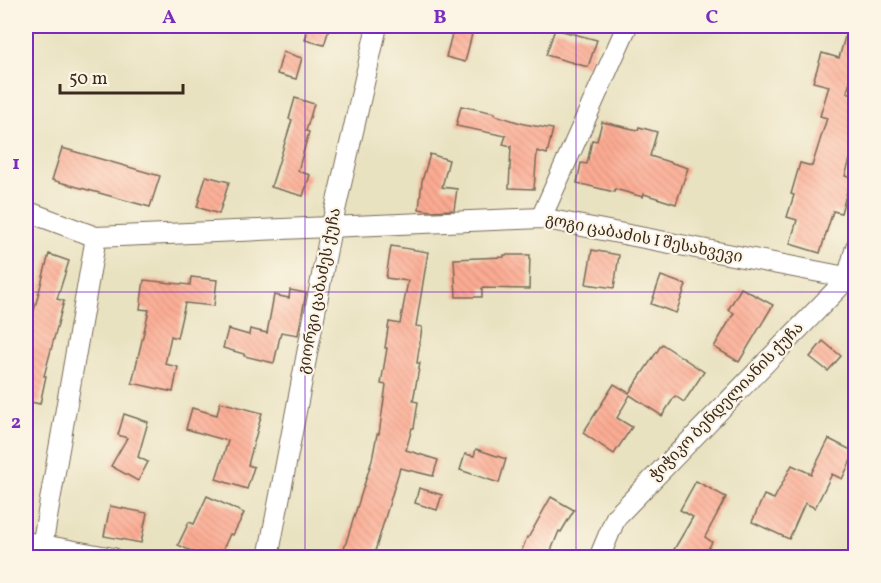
<svg xmlns="http://www.w3.org/2000/svg" width="881" height="583" font-family="Vollkorn,'Noto Serif Georgian',serif">
<style>
.building{fill:url(#building-back-hatch)}
.lines{fill:none;stroke-linecap:round;stroke-linejoin:round}
.street-casing{stroke:#786a57;stroke-width:22}
.street{stroke:#fff;stroke-width:20}
.grid{fill:none;stroke:#7b2cbf;stroke-width:1.5;stroke-opacity:0.55}
.labels{text-anchor:middle;dominant-baseline:central;stroke-width:4.5;stroke-linejoin:round;paint-order:stroke}
.street-label{font-size:16px;fill:#3b2a1e;stroke:#fcf5e5}
.neatline{fill:none;stroke:#7b2cbf;stroke-width:2}
.grid-label{font-size:20px;text-anchor:middle;font-weight:bold;fill:#7b2cbf}
</style>
<defs>
<pattern id="building-back-hatch" width="6" height="6" patternUnits="userSpaceOnUse" patternTransform="scale(1.5)"><rect width="6" height="6" fill="#fcab93"/><path d="M-1 5l2 2M0 0l6 6M5-1l2 2" fill="none" stroke="#d9937e"/></pattern>
</defs>
<rect width="100%" height="100%" fill="#fcf5e5"/>
<filter id="ink" filterUnits="userSpaceOnUse"><feTurbulence type="fractalNoise" baseFrequency=".0167" numOctaves="2"/><feDisplacementMap in="SourceGraphic" scale="12" xChannelSelector="R" yChannelSelector="G"/><feConvolveMatrix kernelMatrix="1 2 1 2 8 2 1 2 1" color-interpolation-filters="sRGB"/></filter>
<filter id="wash" filterUnits="userSpaceOnUse"><feTurbulence type="fractalNoise" baseFrequency=".008" numOctaves="4" result="noise"/><feDisplacementMap in="SourceGraphic" scale="24" xChannelSelector="R" yChannelSelector="G"/><feGaussianBlur stdDeviation="1.35" result="paint"/><feColorMatrix in="noise" values="0 0 0 0 0 0 0 0 0 0 0 0 0 0 0 0 0 1.4 0 .05"/><feComposite in="paint" operator="in"/></filter>
<g filter="url(#wash)">
<rect width="100%" height="100%" fill="#e9e2c1"/>
<g id="blocks">
<g class="building">
<path d="M309 26H330L324 45 305 40Z"/>
<path d="M454 26H474L465 62 446 57Z"/>
<path d="M848 26H855V66L847 92 855 95V144L845 176 851 178 841 213 833 211 820 253 790 244 797 220 787 217 794 195 791 194 800 163 812 166 827 118 820 116 829 86 813 82 822 53 839 58Z"/>
<path d="M555 29 597 40 588 67 546 55Z"/>
<path d="M283 52 302 58 296 79 277 74Z"/>
<path d="M295 98 314 104 306 131 309 132 298 171 310 175 303 196 271 187 292 120 289 119Z"/>
<path d="M461 106 495 113V115L524 124 553 129 547 154 537 151 534 189 509 188 511 146 503 144 506 136 456 126Z"/>
<path d="M602 122 638 130 639 127 657 132 650 156 688 168 676 204 644 194 643 197 615 189 614 192 577 183 581 163 587 164 592 140 597 141Z"/>
<path d="M62 148 160 176 150 207 52 180Z"/>
<path d="M430 154 449 160 442 187 457 189 454 210 430 211 419 209 422 181Z"/>
<path d="M206 176 229 182 219 214 197 207Z"/>
<path d="M391 246 428 252 416 326 422 327 417 363H420L413 401 418 402 414 428H412L406 450 438 460 433 476 400 468 373 558H361L343 552 372 460 377 434H379L386 385 381 384 387 348H385L389 322 400 324 408 281 386 278Z"/>
<path d="M592 250 619 255 614 288 586 284Z"/>
<path d="M49 254 69 261 57 299 64 301 44 376H46L40 404 26 401V341Z"/>
<path d="M504 255H530L529 289 482 288V297H456L454 259 504 257Z"/>
<path d="M661 276 686 285 676 313 651 304Z"/>
<path d="M191 277 217 280 214 306 185 303 177 338 171 336 165 364 178 367 173 392 132 383 149 310 140 309 144 280 190 285Z"/>
<path d="M741 288 773 305 739 362 714 347 734 313 728 310Z"/>
<path d="M290 290 306 293 298 335 281 332 274 363 244 356V354L223 348 228 329 249 335 250 329 267 333 274 295 289 298Z"/>
<path d="M823 341 841 356 828 371 810 357Z"/>
<path d="M662 344 704 372 684 402 675 396 662 416 630 395 617 418 632 427 614 454 583 433 614 384 629 393Z"/>
<path d="M220 402 262 413 248 465 254 467 247 489 216 479 228 441 186 429 192 408 217 415Z"/>
<path d="M124 414 148 422 138 457 148 462 138 481 111 466 127 438 118 435Z"/>
<path d="M829 439 855 452 842 479 832 474 815 508 805 503 789 539 752 522 764 495 774 499 792 465 811 474Z"/>
<path d="M476 449 506 459 499 483 460 470 465 454 474 456Z"/>
<path d="M696 481 726 497 705 537 712 542 703 558H669L693 517 680 510Z"/>
<path d="M419 488 442 495 437 510 415 503Z"/>
<path d="M207 496 244 513 233 535 230 534 219 558H206L178 545 189 522 194 524Z"/>
<path d="M551 497 574 510 561 532 559 531 548 558H519L527 537 528 538Z"/>
<path d="M110 506 147 513 141 543 104 536Z"/>
</g>
</g>
</g>
<g filter="url(#ink)">
<use href="#blocks" fill-opacity="0" stroke="#786a57" stroke-width="1.5"/>
<g class="lines">
<g class="street-casing">
<g id="street">
<path d="M26 211 96 237 541 218 856 279"/>
<path d="M541 218 627 26"/>
<path d="M26 542 113 558"/>
<path d="M40 558 96 237"/>
<path d="M268 558 331 228 377 26"/>
<path d="M599 558 616 517 847 279 856 247"/>
</g>
</g>
<use href="#street" class="street"/>
</g>
</g>
<path class="grid" d="M305 26V558M576 26V558M26 292H856"/>
<g class="labels">
<g class="street-label">
<text transform="translate(644 239) rotate(11)">გოგი ცაბაძის I შესახვევი</text>
<text transform="translate(320 291) rotate(-79)">გიორგი ცაბაძეს ქუჩა</text>
<text transform="translate(727 402) rotate(-46)">ჭიჭიკო ბენდელიანის ქუჩა</text>
</g>
</g>
<rect width="881" height="583" fill="none" stroke="#fcf5e5" stroke-width="66"/>
<path d="M60 84v9h123v-9" fill="none" stroke="#3b2a1e" stroke-width="3"/>
<text x="69" y="84" font-size="18" fill="#3b2a1e" stroke="#fcf5e5" stroke-width="4.5" paint-order="stroke">50 m</text>
<rect x="33" y="33" width="815" height="517" class="neatline"/>
<g class="grid-label">
<text x="169" y="23">A</text>
<text x="440" y="23">B</text>
<text x="712" y="23">C</text>
<text x="16" y="169">1</text>
<text x="16" y="428">2</text>
</g>
</svg>
